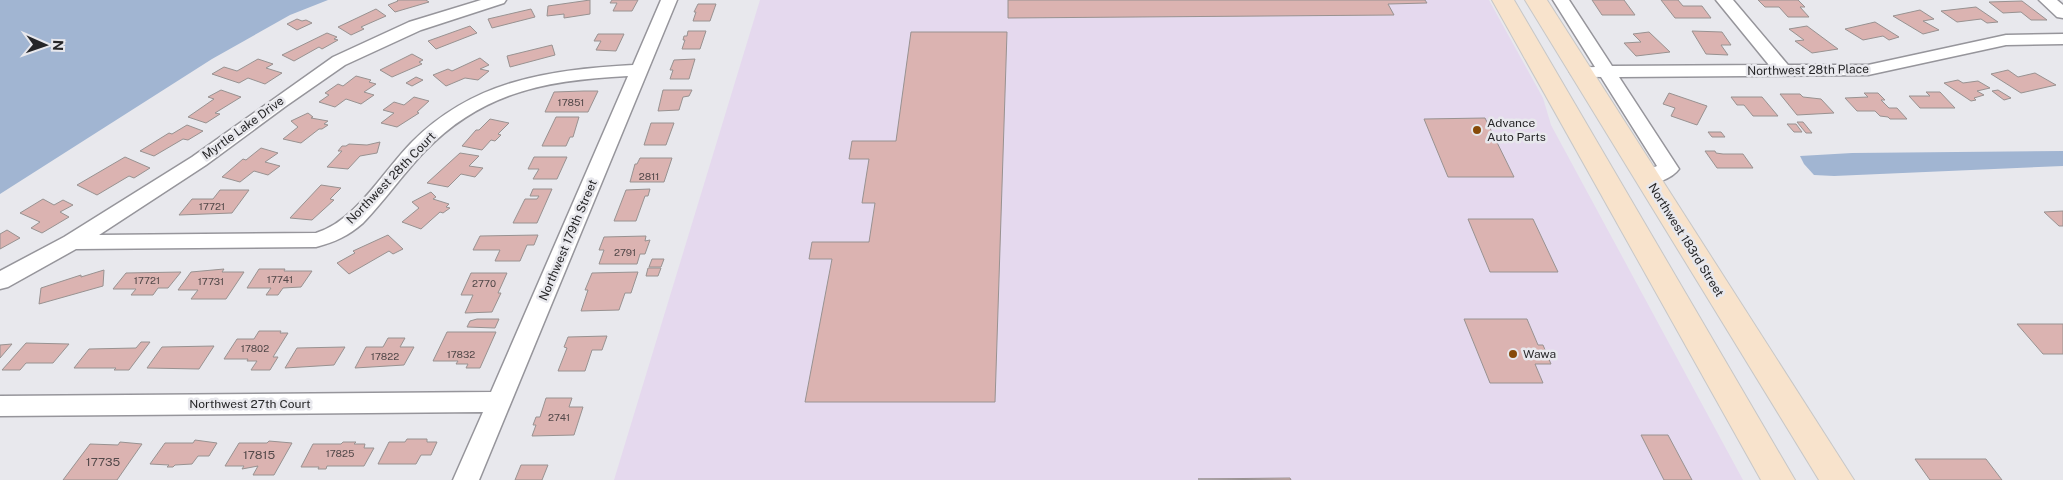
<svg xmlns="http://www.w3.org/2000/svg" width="2063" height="480" font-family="'Public Sans',sans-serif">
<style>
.commercial{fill:#e5d9ee}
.water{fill:#a1b5d2}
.building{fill:#dbb3b1;stroke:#989291}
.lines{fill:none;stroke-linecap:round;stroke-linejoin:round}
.street-casing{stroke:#96959b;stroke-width:3}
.primary-casing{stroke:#c7c7c7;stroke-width:2}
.street{fill:#fff;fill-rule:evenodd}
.primary{fill:#f8e3cc;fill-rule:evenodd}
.poi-dot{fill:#874a09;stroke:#e8e8ed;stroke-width:2}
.labels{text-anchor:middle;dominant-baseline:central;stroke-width:5;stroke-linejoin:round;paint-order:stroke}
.number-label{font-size:10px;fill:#53494a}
.street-label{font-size:12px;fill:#262628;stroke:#e8e8ed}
.poi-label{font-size:12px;fill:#262628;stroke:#e8e8ed;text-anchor:start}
.near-number-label{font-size:12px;fill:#53494a}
</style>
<rect width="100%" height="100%" fill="#e8e8ed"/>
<path class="commercial" d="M760 0H1489L1543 98 1551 125 1743 480H614Z"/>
<g class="water">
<path d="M0 0H328L290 15 212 59 0 194Z"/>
<path d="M2063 151V166L1834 176 1814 175 1804 164 1800 156 1852 153Z"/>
</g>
<g class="building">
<path d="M397 0H426L429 2 395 12 388 5 398 1Z"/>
<path d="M590 0V14L564 18V14L547 16 548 6Z"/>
<path d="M612 0H638L632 11H613L617 3H610Z"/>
<path d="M1008 0H1425L1427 3 1388 4 1394 15 1008 18Z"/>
<path d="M1592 0H1624L1635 15H1602Z"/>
<path d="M1661 0H1678L1683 6H1702L1711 18H1675Z"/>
<path d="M1758 0H1798L1805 7H1800L1809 17H1788L1779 7H1765Z"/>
<path d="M2022 1 2047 20H2031L2021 12 2003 13 1989 2Z"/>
<path d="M698 4H716L710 21H693L696 12H694Z"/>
<path d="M1976 7 1998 22 1987 23 1981 19 1957 22 1941 11Z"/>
<path d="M376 9 386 16 361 27 364 29 351 35 338 27Z"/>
<path d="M531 9 535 17 492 28 488 19Z"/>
<path d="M1920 10 1934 19 1923 21 1939 30 1923 34 1893 16Z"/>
<path d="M297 19 302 21 306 20 312 23 297 30 287 24Z"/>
<path d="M1875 22 1899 37 1889 40 1883 36 1863 40 1845 29Z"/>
<path d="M470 26 477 33 436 49 428 41Z"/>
<path d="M1807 26 1838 49 1812 53 1795 41 1804 40 1789 29Z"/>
<path d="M688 31H706L700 49H682L685 40H683L684 36H687Z"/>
<path d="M1692 31 1722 32 1731 45H1721L1728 55 1706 54Z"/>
<path d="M911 32H1007L995 402H805L832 259H809L812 242H869L875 203H862L869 159H849L852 141H896Z"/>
<path d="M1649 32 1670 52 1636 56 1624 43 1641 42 1633 34Z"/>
<path d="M327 33 337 37 334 39 338 40 322 49 319 47 294 61 282 55Z"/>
<path d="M598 34H624L616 51 596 50 601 41H594Z"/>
<path d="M552 45 555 55 510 67 507 56Z"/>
<path d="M412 54 423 60 419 62 422 64 392 77 380 70Z"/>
<path d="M480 58 489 65 480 69 489 71 478 80 465 78 446 86 433 75 448 69 452 71Z"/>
<path d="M258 59 273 64 266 68 282 73 265 84 248 78 239 83 212 74 224 67 237 71Z"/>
<path d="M695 59 689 79H670L673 70H670L674 60Z"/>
<path d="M2008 70 2018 77 2035 73 2056 85 2021 93 1991 74Z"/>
<path d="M356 76 371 80 369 82 376 84 364 92 374 95 361 104 346 99 335 107 319 102 329 95 325 93 338 84 343 86Z"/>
<path d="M416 77 423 80 412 86 406 83Z"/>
<path d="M1958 80 1963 83 1978 81 1990 88 1977 91 1984 95 1974 98 1976 100 1971 101 1944 83Z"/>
<path d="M221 90 241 97 215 113 220 114 206 123 188 117 214 99 208 97Z"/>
<path d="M663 90H692L689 96 683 97 679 110 658 111Z"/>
<path d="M1998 90 2011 98 2004 100 1992 91Z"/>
<path d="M584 91H598L588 112H545L554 92Z"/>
<path d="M1926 92H1940L1955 108H1920L1909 96H1930Z"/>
<path d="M1669 93 1707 106 1697 125 1671 116 1675 108 1663 104Z"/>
<path d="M1864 93H1878L1885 100H1881L1889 108H1897L1907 119H1890L1888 117 1880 116 1875 111H1857L1845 98 1868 97Z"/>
<path d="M1780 94H1800L1803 97 1821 99 1834 113 1797 115Z"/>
<path d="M414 97 429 101 417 112 419 113 397 127 381 123 394 113 383 110 394 102 404 105Z"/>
<path d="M1731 97H1762L1778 116H1753L1744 105H1737Z"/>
<path d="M308 113 313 117 311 118 328 121 324 124 328 125 322 129H319L301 143 283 139 298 127 291 121Z"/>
<path d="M556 117H579L573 137H570L566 146H542Z"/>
<path d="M1485 118 1514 177H1448L1424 119Z"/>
<path d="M490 119 509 123 498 134 501 135 495 141 491 140 482 150 462 146 476 130H479Z"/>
<path d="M1797 122H1803L1812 133H1806Z"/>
<path d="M651 123H674L666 145H644Z"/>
<path d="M1787 124H1796L1802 132H1794Z"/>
<path d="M187 125 203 131 188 140 183 139 154 156 140 151 169 133 172 134Z"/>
<path d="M1708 132H1721L1725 137H1712Z"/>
<path d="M380 142 377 153 360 156 348 169 327 167 342 151H338L342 146H346L349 144 367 145Z"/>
<path d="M261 148 278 153 265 162 280 166 268 175 254 171 240 182 222 177 243 159 246 160Z"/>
<path d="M1705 151H1715L1716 153 1723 154H1743L1753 168H1717Z"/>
<path d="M460 153 479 156 469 166 483 168 475 177 461 174 448 187 427 183Z"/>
<path d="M125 157 150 168 134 178 129 176 97 195 77 185Z"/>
<path d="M534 157H567L557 179H533L539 169H528Z"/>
<path d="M640 158H672L664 182H630L635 164H637Z"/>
<path d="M321 185 341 188 330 199 334 200 312 220 290 218Z"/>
<path d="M533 189H552L537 223H513L525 199H537L539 196H530Z"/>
<path d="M650 189 648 196H645L636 221H614L626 190Z"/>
<path d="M220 190H249L232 213 179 215 192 199H213Z"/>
<path d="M431 192 436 197 433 199 449 204 446 207 450 208 443 213 440 212 421 229 402 222 419 208 412 202Z"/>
<path d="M43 199 54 205 63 200 73 205 60 212 69 217 42 233 31 228 40 222 20 213Z"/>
<path d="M2063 211V226H2059L2044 212Z"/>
<path d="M1468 219H1533L1558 272H1490Z"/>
<path d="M7 230 20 238 0 249V234Z"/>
<path d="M388 235 403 249 393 254 389 251 349 274 337 263 355 253 353 251Z"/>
<path d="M538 235 534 245H527L520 261H495L500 250H473L480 236Z"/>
<path d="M646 236 645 241 650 240 645 254H640L637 264H599L604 250H599L604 237Z"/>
<path d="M652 259H664L661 267H649Z"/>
<path d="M648 268H661L658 276H646Z"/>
<path d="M224 269 222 272H244L226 299H191L198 290H178L191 272Z"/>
<path d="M259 269H285L284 271H312L301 287 283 288 278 295H266L271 288H247Z"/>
<path d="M104 270 103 286 39 304 41 288 81 275V277Z"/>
<path d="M181 272 168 288H158L153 295H131L136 289H113L126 273Z"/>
<path d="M638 272 631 293H625L619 310 581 311 588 290H585L592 273Z"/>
<path d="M471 273H507L498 293H501L492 312 465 313 473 295H461Z"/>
<path d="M477 319H499L495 328 467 327 470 321Z"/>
<path d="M1464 319H1527L1538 345H1543L1551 364H1535L1543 383H1490Z"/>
<path d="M2017 324H2063V354H2043Z"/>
<path d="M259 331H281L280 333H288L273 357H278L270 370H251L257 361H247L248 359H224L237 339H254Z"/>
<path d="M447 332H496L480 368H466L468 364H456L458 361H433Z"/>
<path d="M607 336 602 350H592L585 371H558L567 348 564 347 568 337Z"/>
<path d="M388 338H405L400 347H414L404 365 355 368 366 347H383Z"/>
<path d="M141 342H150L129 370H114L116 368H74L89 349 136 348Z"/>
<path d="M26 343 69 344 53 363H26L20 370H2Z"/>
<path d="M12 344 0 358V345Z"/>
<path d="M214 346 199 369 147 368 162 347Z"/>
<path d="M345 347 334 365 285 368 297 348Z"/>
<path d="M546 398H572L569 407H583L574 435 532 436 536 425H533L536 417H540Z"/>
<path d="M1641 435H1668L1692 480H1664Z"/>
<path d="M407 439H427V442H437L431 455H421L416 464H378L389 442H405Z"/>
<path d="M195 440 217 443 209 456H198L192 464 175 465 173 467H167L169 465 150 464 165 443H193Z"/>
<path d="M269 441 292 443 274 475H253L258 466 242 469 244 466H225L239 443H267Z"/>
<path d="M120 442 142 444 117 480H63L90 444 118 445Z"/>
<path d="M343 442H356L354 444H365L364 448H374L364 466H327L326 469H318L319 467H301L313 444H341Z"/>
<path d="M1915 459H1986L2002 480H1930Z"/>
<path d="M521 465H548L542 480H515Z"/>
<path d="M1290 478 1291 480 1198 479Z"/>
</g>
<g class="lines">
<g class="street-casing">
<g id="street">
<path d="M481 0H506L504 3 421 30 345 65 286 106 206 165 99 235 316 233C356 221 383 171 412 142 474 80 548 70 633 65L661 0H677L479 480H453L483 412 0 416V396L491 392 628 76C548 80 483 91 425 151 403 174 385 200 363 223 348 236 335 242 316 247L76 249 8 287 0 289V271L64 237 192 157 333 57 409 22Z"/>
<path d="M1553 0H1569L1612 66 1769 65 1716 0H1733L1788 65H1868L2006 35 2063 34V44L2006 45 1868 75 1619 77 1679 169C1672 179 1652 186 1641 183L1638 178 1641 173 1657 166 1601 77 1573 76 1570 72 1573 68 1595 67Z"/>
<path d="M2039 0H2057L2063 5V18L2057 17Z"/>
</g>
</g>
<g class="primary-casing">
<g id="primary">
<path d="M1492 0H1514L1795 480H1761Z"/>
<path d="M1525 0H1547L1854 480H1819Z"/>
</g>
</g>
<use href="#street" class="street"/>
<use href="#primary" class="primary"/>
</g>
<g class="poi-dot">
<circle cx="1477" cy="130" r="5"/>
<circle cx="1513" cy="354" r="5"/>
</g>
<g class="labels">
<g class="number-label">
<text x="571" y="102">17851</text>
<text x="649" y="176">2811</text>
<text x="212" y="206">17721</text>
<text x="625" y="252">2791</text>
<text x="280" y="279">17741</text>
<text x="147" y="280">17721</text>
<text x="211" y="281">17731</text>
<text x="484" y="283">2770</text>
<text x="255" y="348">17802</text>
<text x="461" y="354">17832</text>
<text x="385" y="356">17822</text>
<text x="559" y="417">2741</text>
<text x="340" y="453">17825</text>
</g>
<g class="street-label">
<text transform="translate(1808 70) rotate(-1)">Northwest 28th Place</text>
<text transform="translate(243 128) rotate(-36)">Myrtle Lake Drive</text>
<text transform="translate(391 178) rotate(-46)">Northwest 28th Court</text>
<text transform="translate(568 240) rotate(-67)">Northwest 179th Street</text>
<text transform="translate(1686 240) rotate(58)">Northwest 183rd Street</text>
<text x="250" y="404">Northwest 27th Court</text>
</g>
<g class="poi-label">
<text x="1487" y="123">Advance<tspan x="1487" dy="14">Auto Parts</tspan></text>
<text x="1523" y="354">Wawa</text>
</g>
<g class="near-number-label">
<text x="259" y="455">17815</text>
<text x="103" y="462">17735</text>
</g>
</g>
<g transform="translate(45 45) rotate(92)" stroke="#e8e8ed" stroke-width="4" paint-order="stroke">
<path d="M0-4L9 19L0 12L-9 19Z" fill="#262628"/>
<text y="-8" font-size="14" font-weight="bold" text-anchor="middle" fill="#262628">N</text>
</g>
</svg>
